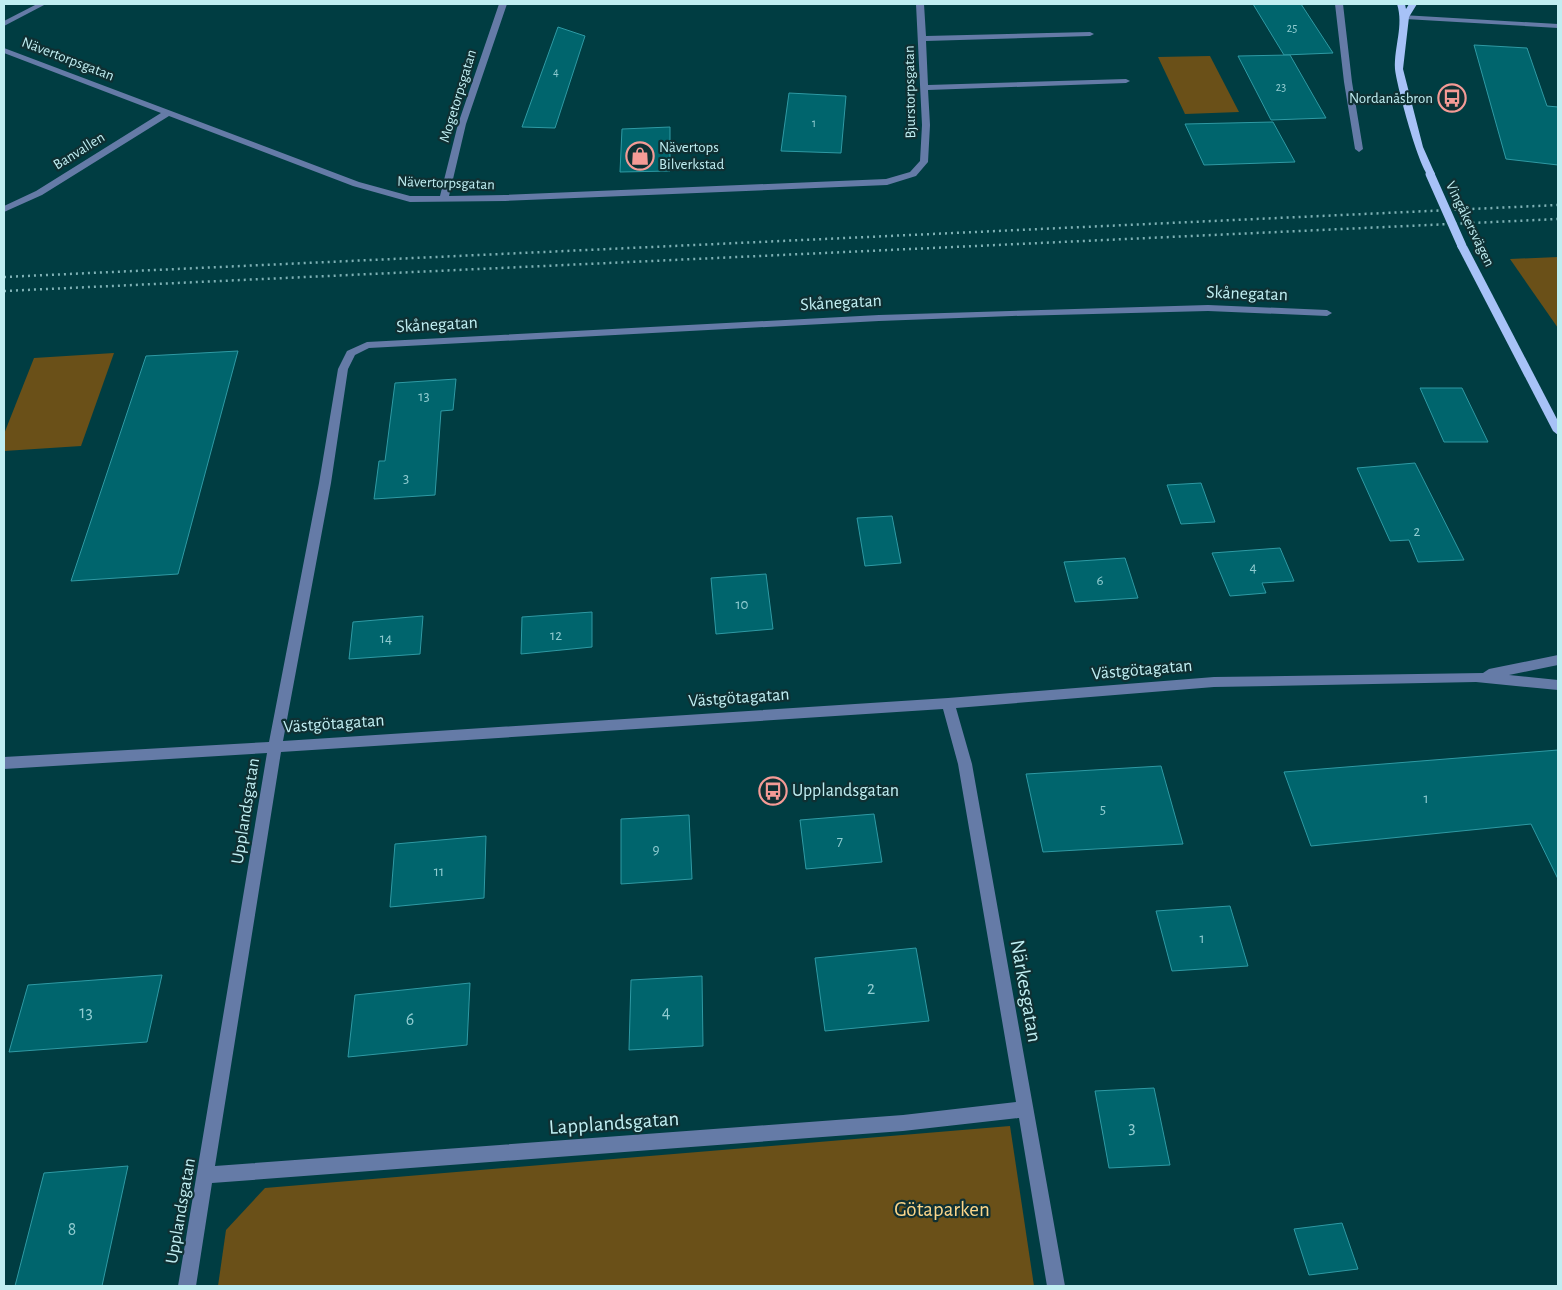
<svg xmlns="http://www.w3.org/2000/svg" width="1562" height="1290" font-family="'Alegreya Sans',sans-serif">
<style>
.green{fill:#6a5018}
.building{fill:#00656d;stroke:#2e9aa4}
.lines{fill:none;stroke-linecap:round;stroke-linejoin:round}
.minor{fill:#657ba7;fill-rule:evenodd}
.major{fill:#a7c2f7;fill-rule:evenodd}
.rail{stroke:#7eb1b5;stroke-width:2.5;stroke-dasharray:2 4;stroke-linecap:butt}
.major-bridge{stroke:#a7c2f7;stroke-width:9}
.labels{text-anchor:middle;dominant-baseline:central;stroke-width:4.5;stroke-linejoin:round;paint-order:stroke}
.far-number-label{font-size:12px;fill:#90ccd1}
.far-street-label{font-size:15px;fill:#c0eef2;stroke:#0f3033}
.far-poi-label{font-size:15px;fill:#c0eef2;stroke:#0f3033;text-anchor:end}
.number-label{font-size:15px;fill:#90ccd1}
.street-label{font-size:18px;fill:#c0eef2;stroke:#0f3033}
.poi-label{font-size:18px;fill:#c0eef2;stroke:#0f3033;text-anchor:start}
.near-number-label{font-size:18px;fill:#90ccd1}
.near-street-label{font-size:21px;fill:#c0eef2;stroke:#0f3033}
.near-park-label{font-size:21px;fill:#fcd68a;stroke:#0f3033}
</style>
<rect width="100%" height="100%" fill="#003d42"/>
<g class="green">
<path d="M1210 56 1239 112 1185 114 1158 57Z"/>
<path d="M1558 257V328L1510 259Z"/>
<path d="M114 353 81 446 4 451V434L34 358Z"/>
<path d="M1010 1126 1034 1286H218L226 1230 265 1188Z"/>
</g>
<g class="building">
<path d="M1253 4H1301L1333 53 1284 55Z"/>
<path d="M558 27 585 36 555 128 522 127Z"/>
<path d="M1474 45 1527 48 1547 106 1558 107V165L1506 159Z"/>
<path d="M1290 55 1326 118 1271 120 1238 56Z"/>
<path d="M789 93 846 96 841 153 781 151Z"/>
<path d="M1273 122 1295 162 1204 165 1185 124Z"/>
<path d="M670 127V171L620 172 622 129Z"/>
<path d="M238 351 178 574 71 581 146 356Z"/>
<path d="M456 379 453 410 441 411 435 495 374 499 379 461H385L395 383Z"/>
<path d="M1420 388H1462L1488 442H1444Z"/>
<path d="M1415 463 1464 560 1418 562 1409 540 1390 541 1357 468Z"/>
<path d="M1201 483 1215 522 1181 524 1167 485Z"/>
<path d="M892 516 901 563 865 566 857 518Z"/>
<path d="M1280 548 1294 581 1262 583 1266 593 1230 596 1212 553Z"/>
<path d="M1125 558 1138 598 1075 602 1064 562Z"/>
<path d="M766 574 773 629 716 634 711 578Z"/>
<path d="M592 612V647L521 654 522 617Z"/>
<path d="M423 616 420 654 349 659 353 622Z"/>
<path d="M1558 750V879L1531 824 1311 846 1284 772Z"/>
<path d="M1161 766 1183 844 1043 852 1026 774Z"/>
<path d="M874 814 882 862 806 869 800 820Z"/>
<path d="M689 815 692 879 621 884V819Z"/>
<path d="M486 836 484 898 390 907 395 844Z"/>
<path d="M1230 906 1248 966 1172 971 1156 911Z"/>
<path d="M916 948 929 1021 825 1031 815 958Z"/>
<path d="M162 975 147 1042 9 1052 28 985Z"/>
<path d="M702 976 703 1046 629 1050 631 980Z"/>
<path d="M470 983 467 1045 348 1057 355 995Z"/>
<path d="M1154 1088 1170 1165 1109 1168 1095 1091Z"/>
<path d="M128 1166 102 1286H15L44 1173Z"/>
<path d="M1342 1223 1358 1269 1309 1275 1294 1229Z"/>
</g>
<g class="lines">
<g class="minor">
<path d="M37 4H46L4 26V21Z"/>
<path d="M499 4H507L466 124 449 196 505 195 886 179 910 172 920 161 922 125 916 4H924L926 36 1090 32 1094 34 1090 36 926 41 928 85 1126 79 1130 81 1126 83 928 90 930 125 928 162 916 176 887 185 505 201 410 202 353 186 169 116 42 195 4 212V206L36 191 161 113 4 53V48L359 182 410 196H440L458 124Z"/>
<path d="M1335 4H1343L1352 82 1363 149 1359 152 1355 149 1344 82Z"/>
<path d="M1402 15 1558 24V28L1405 19 1401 17Z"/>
<path d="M1208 305 1327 310 1332 313 1327 316 1208 311 1012 316 879 321 369 348 355 355 348 369 331 483 283 741 948 698 1214 677 1483 673 1489 669 1558 655V665L1509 675 1558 680V690L1476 682 1214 687 956 708 972 764 1065 1286H1047L1019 1118 903 1131 212 1183 196 1286H178L267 753 4 769V757L269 742 319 483 338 369 347 351 367 342 879 315ZM943 709 958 764 1016 1102 903 1115 215 1166 281 752Z"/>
</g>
<g class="major">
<path d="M1397 4H1405L1406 9 1409 4H1417L1409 17 1403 69 1423 147 1435 174 1430 177C1420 173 1396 83 1395 69 1394 46 1404 26 1397 4Z"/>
<path d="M1462 243 1467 246 1558 421V435L1553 431 1457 246Z"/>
</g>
<g class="rail">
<path d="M4 277 1558 205"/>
<path d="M4 291 1558 219"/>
</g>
<path class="major-bridge" d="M1430 174 1462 246"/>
</g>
<defs>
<g id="bus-ring" transform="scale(1.4375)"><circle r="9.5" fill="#0f3033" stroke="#f59b96" stroke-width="1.5"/><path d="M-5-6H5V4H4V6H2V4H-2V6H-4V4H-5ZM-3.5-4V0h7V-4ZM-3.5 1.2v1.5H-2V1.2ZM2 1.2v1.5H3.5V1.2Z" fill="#f59b96"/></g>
<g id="shop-ring" transform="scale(1.4375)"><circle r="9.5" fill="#0f3033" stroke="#f59b96" stroke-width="1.5"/><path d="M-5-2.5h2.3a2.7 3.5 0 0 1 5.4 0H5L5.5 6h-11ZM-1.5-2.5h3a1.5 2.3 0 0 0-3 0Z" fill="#f59b96"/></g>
</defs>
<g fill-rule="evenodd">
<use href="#bus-ring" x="1452" y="98"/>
<use href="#shop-ring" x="640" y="156"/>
<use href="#bus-ring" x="773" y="791"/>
</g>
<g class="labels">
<g class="far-number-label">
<text x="1292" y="28">25</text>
<text x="556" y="72">4</text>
<text x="1281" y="87">23</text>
<text x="814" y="123">1</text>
</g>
<g class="far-street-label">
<text transform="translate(68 59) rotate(21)">Nävertorpsgatan</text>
<text transform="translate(910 92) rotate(-91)">Bjurstorpsgatan</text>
<text transform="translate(458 96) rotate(-73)">Mogetorpsgatan</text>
<text transform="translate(79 151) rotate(-32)">Banvallen</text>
<text transform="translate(446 183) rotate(2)">Nävertorpsgatan</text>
<text transform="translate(1470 224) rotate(64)">Vingåkersvägen</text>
</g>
<g class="far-poi-label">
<text x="1433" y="98">Nordanåsbron</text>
<text x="659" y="147" text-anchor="start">Nävertops<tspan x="659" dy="17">Bilverkstad</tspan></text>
</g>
<g class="number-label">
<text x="424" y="396">13</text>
<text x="406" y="478">3</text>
<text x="1417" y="531">2</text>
<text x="1253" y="567">4</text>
<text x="1100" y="580">6</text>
<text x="742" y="604">10</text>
<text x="556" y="635">12</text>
<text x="386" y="638">14</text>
<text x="1426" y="798">1</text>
<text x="1103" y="809">5</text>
<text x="840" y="841">7</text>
<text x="656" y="849">9</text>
<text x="439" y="871">11</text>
<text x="1202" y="938">1</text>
</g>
<g class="street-label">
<text transform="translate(1247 294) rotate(2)">Skånegatan</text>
<text transform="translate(841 303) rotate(-3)">Skånegatan</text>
<text transform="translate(437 325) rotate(-3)">Skånegatan</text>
<text transform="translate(1142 670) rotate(-5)">Västgötagatan</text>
<text transform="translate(739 698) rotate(-4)">Västgötagatan</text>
<text transform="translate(334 724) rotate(-4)">Västgötagatan</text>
<text transform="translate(246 811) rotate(-81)">Upplandsgatan</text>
<text transform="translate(181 1211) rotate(-80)">Upplandsgatan</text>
</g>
<g class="poi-label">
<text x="792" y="791">Upplandsgatan</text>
</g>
<g class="near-number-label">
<text x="871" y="989">2</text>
<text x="86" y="1013">13</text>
<text x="666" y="1013">4</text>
<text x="410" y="1020">6</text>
<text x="1132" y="1128">3</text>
<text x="72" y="1230">8</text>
</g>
<g class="near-street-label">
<text transform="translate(1026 991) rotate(80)">Närkesgatan</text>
<text transform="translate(614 1123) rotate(-4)">Lapplandsgatan</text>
</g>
<g class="near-park-label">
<text x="942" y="1209">Götaparken</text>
</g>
</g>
<rect width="1562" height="1290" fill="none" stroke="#c0eef2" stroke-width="10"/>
</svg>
